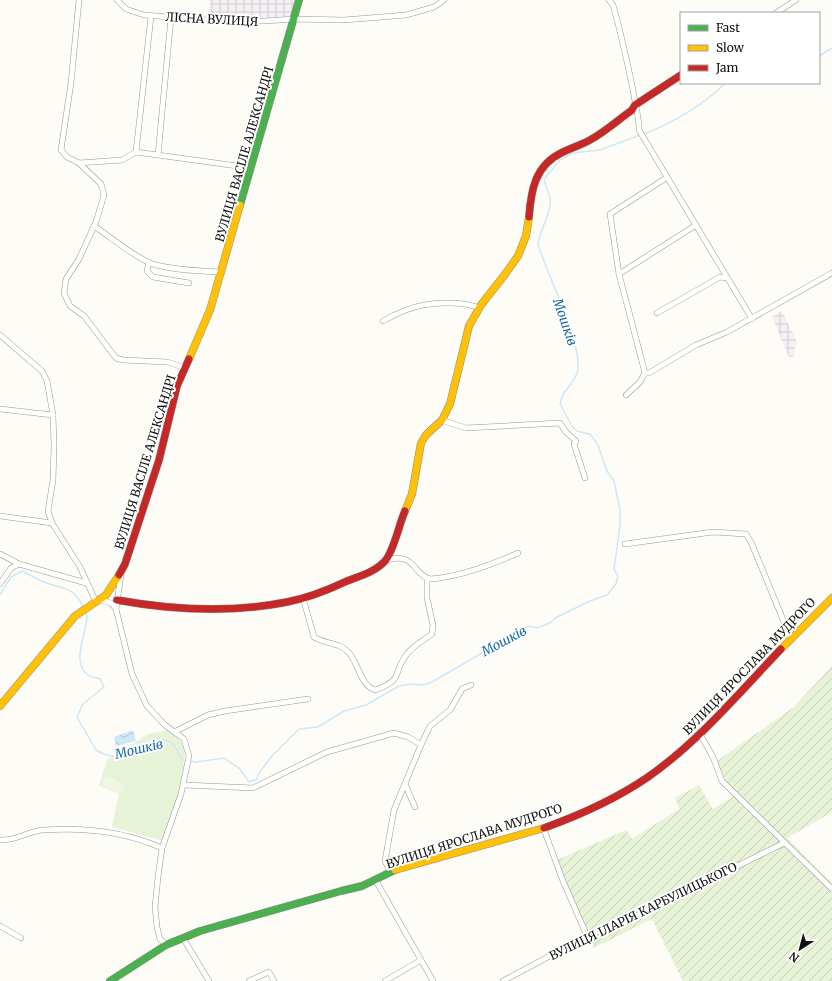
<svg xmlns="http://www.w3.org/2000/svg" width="832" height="981" font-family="Merriweather,serif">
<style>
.industrial{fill:url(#industrial-grid)}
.grass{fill:#e7f3d7}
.garden{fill:url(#garden-furrows)}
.pitch{fill:#f0f6e1}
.water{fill:url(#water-waves)}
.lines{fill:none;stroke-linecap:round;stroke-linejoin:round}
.stream{stroke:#cde8f7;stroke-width:1.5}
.street-casing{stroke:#979795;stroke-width:6}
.fast-casing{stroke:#8e8d8b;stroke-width:8}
.slow-casing{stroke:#8e8d8b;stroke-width:8}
.jam-casing{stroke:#8e8d8b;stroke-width:8}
.street{stroke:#fffffe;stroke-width:5}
.fast{stroke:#4caf50;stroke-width:7}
.slow{stroke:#ffc107;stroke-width:7}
.jam{stroke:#c62828;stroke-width:7}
.labels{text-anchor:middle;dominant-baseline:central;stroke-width:4;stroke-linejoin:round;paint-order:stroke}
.street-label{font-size:12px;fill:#111;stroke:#fff}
.water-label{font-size:13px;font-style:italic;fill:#1768a6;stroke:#fff}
</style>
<defs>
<pattern id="industrial-grid" width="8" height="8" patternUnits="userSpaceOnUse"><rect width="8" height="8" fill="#f5f0f3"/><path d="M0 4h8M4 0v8" fill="none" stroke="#d1cdcf"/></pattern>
<pattern id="garden-furrows" width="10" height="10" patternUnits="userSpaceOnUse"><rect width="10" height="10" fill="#e7f3d7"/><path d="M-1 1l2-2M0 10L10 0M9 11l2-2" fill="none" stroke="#c5cfb8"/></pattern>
<pattern id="water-waves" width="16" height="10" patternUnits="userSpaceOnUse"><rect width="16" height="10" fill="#cde8f7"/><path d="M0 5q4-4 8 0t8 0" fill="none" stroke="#afc6d3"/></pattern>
</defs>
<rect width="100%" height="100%" fill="#fdfcf7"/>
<g class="industrial">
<path d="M207 0H295L291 18 208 19 210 2Z"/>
<path d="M782 311 796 340 794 356 789 357 772 317Z"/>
</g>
<path class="grass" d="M168 730 185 746 182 784 164 841 112 827 119 794 99 786 107 760 148 734Z"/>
<path class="garden" d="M832 666V812L787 838 832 883V981H683L652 919 594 948 557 860 626 830 632 839 679 809 675 798 699 785 713 809 737 794 723 778 717 761 794 707Z"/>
<path class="pitch" d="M105 776 125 784 121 794 101 786Z"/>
<path class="water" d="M133 730 136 741 116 746 114 737Z"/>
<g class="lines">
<g class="stream">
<path d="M819 56 832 48"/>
<path d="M644 134C670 124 706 104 725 83"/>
<path d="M0 595 11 577 22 571C29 574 36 579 44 582 63 590 73 585 84 608"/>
<path d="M86 611C92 624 68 661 88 675 91 677 96 678 100 679L104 687 83 704 77 717 96 750C101 753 107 756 113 756 129 757 160 734 171 742 177 747 178 755 183 760L196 762 224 758 240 769 249 782 257 779 259 773 272 756 299 729 318 727 344 711 366 705 399 686 411 684 423 685 432 682 529 626 537 628 550 623 557 617 590 601 607 595 616 584 618 576 614 569 620 525V509L614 481 607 471 598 445 590 434 577 431 572 426 560 404C561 401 562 396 564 393 569 385 577 379 578 369 580 336 548 278 538 244 540 229 552 213 550 197 548 191 545 185 544 179L560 160 573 153 600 150 640 135"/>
</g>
<g class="street-casing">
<g id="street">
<path d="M79 0 71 83 61 150 67 157 79 163 101 184 104 195 96 222 79 259 66 279 64 293 70 306 84 316 116 358 123 360 167 362 186 368"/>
<path d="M117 0 126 9 144 15 221 21H265L294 19 344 20 406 15 434 7 444 0"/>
<path d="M609 0 613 5C621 33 627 61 633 90 635 104 639 116 639 130L752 319"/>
<path d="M776 13 796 0"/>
<path d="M136 152 151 16"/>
<path d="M136 152 252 168"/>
<path d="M158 155 171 18"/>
<path d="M79 163 122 160 136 152"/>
<path d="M666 178 610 214 619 274 645 373H649L696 345 727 332 832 273"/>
<path d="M94 226C112 238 129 253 148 262 164 270 203 271 222 272"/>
<path d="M149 263 147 271 153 277 189 283"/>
<path d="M619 274 696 225"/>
<path d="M657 313 720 277 727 278"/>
<path d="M383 321C390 317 398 313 406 310 427 302 459 300 480 308"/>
<path d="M0 335 42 371 47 381 53 415 54 446 53 480 48 511 52 523 80 567 96 602"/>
<path d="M626 395 640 382 645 373"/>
<path d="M0 409 53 415"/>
<path d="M441 420 466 428 560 423 566 432 576 441 574 444 585 478"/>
<path d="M0 516 52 523"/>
<path d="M625 544 713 532 746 534 751 542 791 639"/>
<path d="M0 554 19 564 86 583"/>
<path d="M386 560C416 552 412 574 430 579 459 577 491 565 518 553"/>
<path d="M121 575 116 609 132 674 147 706 165 725 184 739 189 756 181 794 162 848 158 877 155 907 157 927 160 939 166 945"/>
<path d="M0 584 11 568 19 564"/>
<path d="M303 598 314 637C324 644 341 642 350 654 358 664 362 688 376 690 406 678 391 674 407 654 414 645 423 641 432 634L433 625 427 598V579"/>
<path d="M101 600 111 603 116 609"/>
<path d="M176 731 208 715 225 711 308 699"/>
<path d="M700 734 713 757 722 781 832 889"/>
<path d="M405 784 415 807"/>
<path d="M184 785 253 788 327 752 394 733 408 737 421 745"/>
<path d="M543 827 563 881 587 936"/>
<path d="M0 840C15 841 27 832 42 830 84 827 124 831 162 848"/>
<path d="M390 872 385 861 394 810 421 745 430 726 450 710 462 689 471 685"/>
<path d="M376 881 433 981"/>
<path d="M0 926 21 938"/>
<path d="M183 938 209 981"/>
<path d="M249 981 269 972 274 981"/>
<path d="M385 981 421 960"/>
<path d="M503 981 587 936 638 915 784 843"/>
</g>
</g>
<g class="fast-casing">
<g id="fast">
<path d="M240 205 299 0"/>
<path d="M110 981 166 945 200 931 341 891 362 886 395 870"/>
</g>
</g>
<g class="slow-casing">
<g id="slow">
<path d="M189 359 210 310 240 205"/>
<path d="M405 511 412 494 421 443 426 435 442 420 450 404 469 326 481 305 506 273 518 256 526 236 529 217"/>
<path d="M781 649 832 598"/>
<path d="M0 706 75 616 106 595 119 575"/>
<path d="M395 870 544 828"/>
</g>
</g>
<g class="jam-casing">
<g id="jam">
<path d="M529 217C531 190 535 166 561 153 571 148 581 145 590 140 605 132 618 120 632 110L635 105 681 75"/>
<path d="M119 575 125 564 159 460 177 386 189 359"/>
<path d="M117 600C172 610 232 613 287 602 308 598 328 590 347 581 360 576 375 572 385 561 394 551 399 524 405 511"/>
<path d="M544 828C580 815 616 799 648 777 698 742 739 693 781 649"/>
</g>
</g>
<use href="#street" class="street"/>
<use href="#fast" class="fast"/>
<use href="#slow" class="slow"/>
<use href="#jam" class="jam"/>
</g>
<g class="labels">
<g class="street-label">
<text transform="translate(212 19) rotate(3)">ЛІСНА ВУЛИЦЯ</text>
<text transform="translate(244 154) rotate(-74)">ВУЛИЦЯ ВАСІЛЕ АЛЕКСАНДРІ</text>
<text transform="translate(145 462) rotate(-73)">ВУЛИЦЯ ВАСІЛЕ АЛЕКСАНДРІ</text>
<text transform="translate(749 666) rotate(-46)">ВУЛИЦЯ ЯРОСЛАВА МУДРОГО</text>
<text transform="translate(474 836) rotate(-18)">ВУЛИЦЯ ЯРОСЛАВА МУДРОГО</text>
<text transform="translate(643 911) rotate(-26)">ВУЛИЦЯ ІЛАРІЯ КАРБУЛИЦЬКОГО</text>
</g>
<g class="water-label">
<text transform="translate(565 322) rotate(71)">Мошків</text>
<text transform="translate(504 641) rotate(-28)">Мошків</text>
<text transform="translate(139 749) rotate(-13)">Мошків</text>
</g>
</g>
<rect x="680" y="12" width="140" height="72" fill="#ffffff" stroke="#a0a0a0"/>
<rect x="688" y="25" width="20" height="6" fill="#4caf50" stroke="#a0a0a0"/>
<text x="716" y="32" font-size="12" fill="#111111">Fast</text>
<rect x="688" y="45" width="20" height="6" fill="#ffc107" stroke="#a0a0a0"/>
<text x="716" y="52" font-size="12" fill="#111111">Slow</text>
<rect x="688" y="65" width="20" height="6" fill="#c62828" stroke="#a0a0a0"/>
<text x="716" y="72" font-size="12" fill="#111111">Jam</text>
<g transform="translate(800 949) rotate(216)" stroke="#ffffff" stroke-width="3" paint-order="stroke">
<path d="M0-3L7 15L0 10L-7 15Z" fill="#111111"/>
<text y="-6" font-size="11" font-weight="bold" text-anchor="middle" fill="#111111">N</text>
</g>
</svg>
